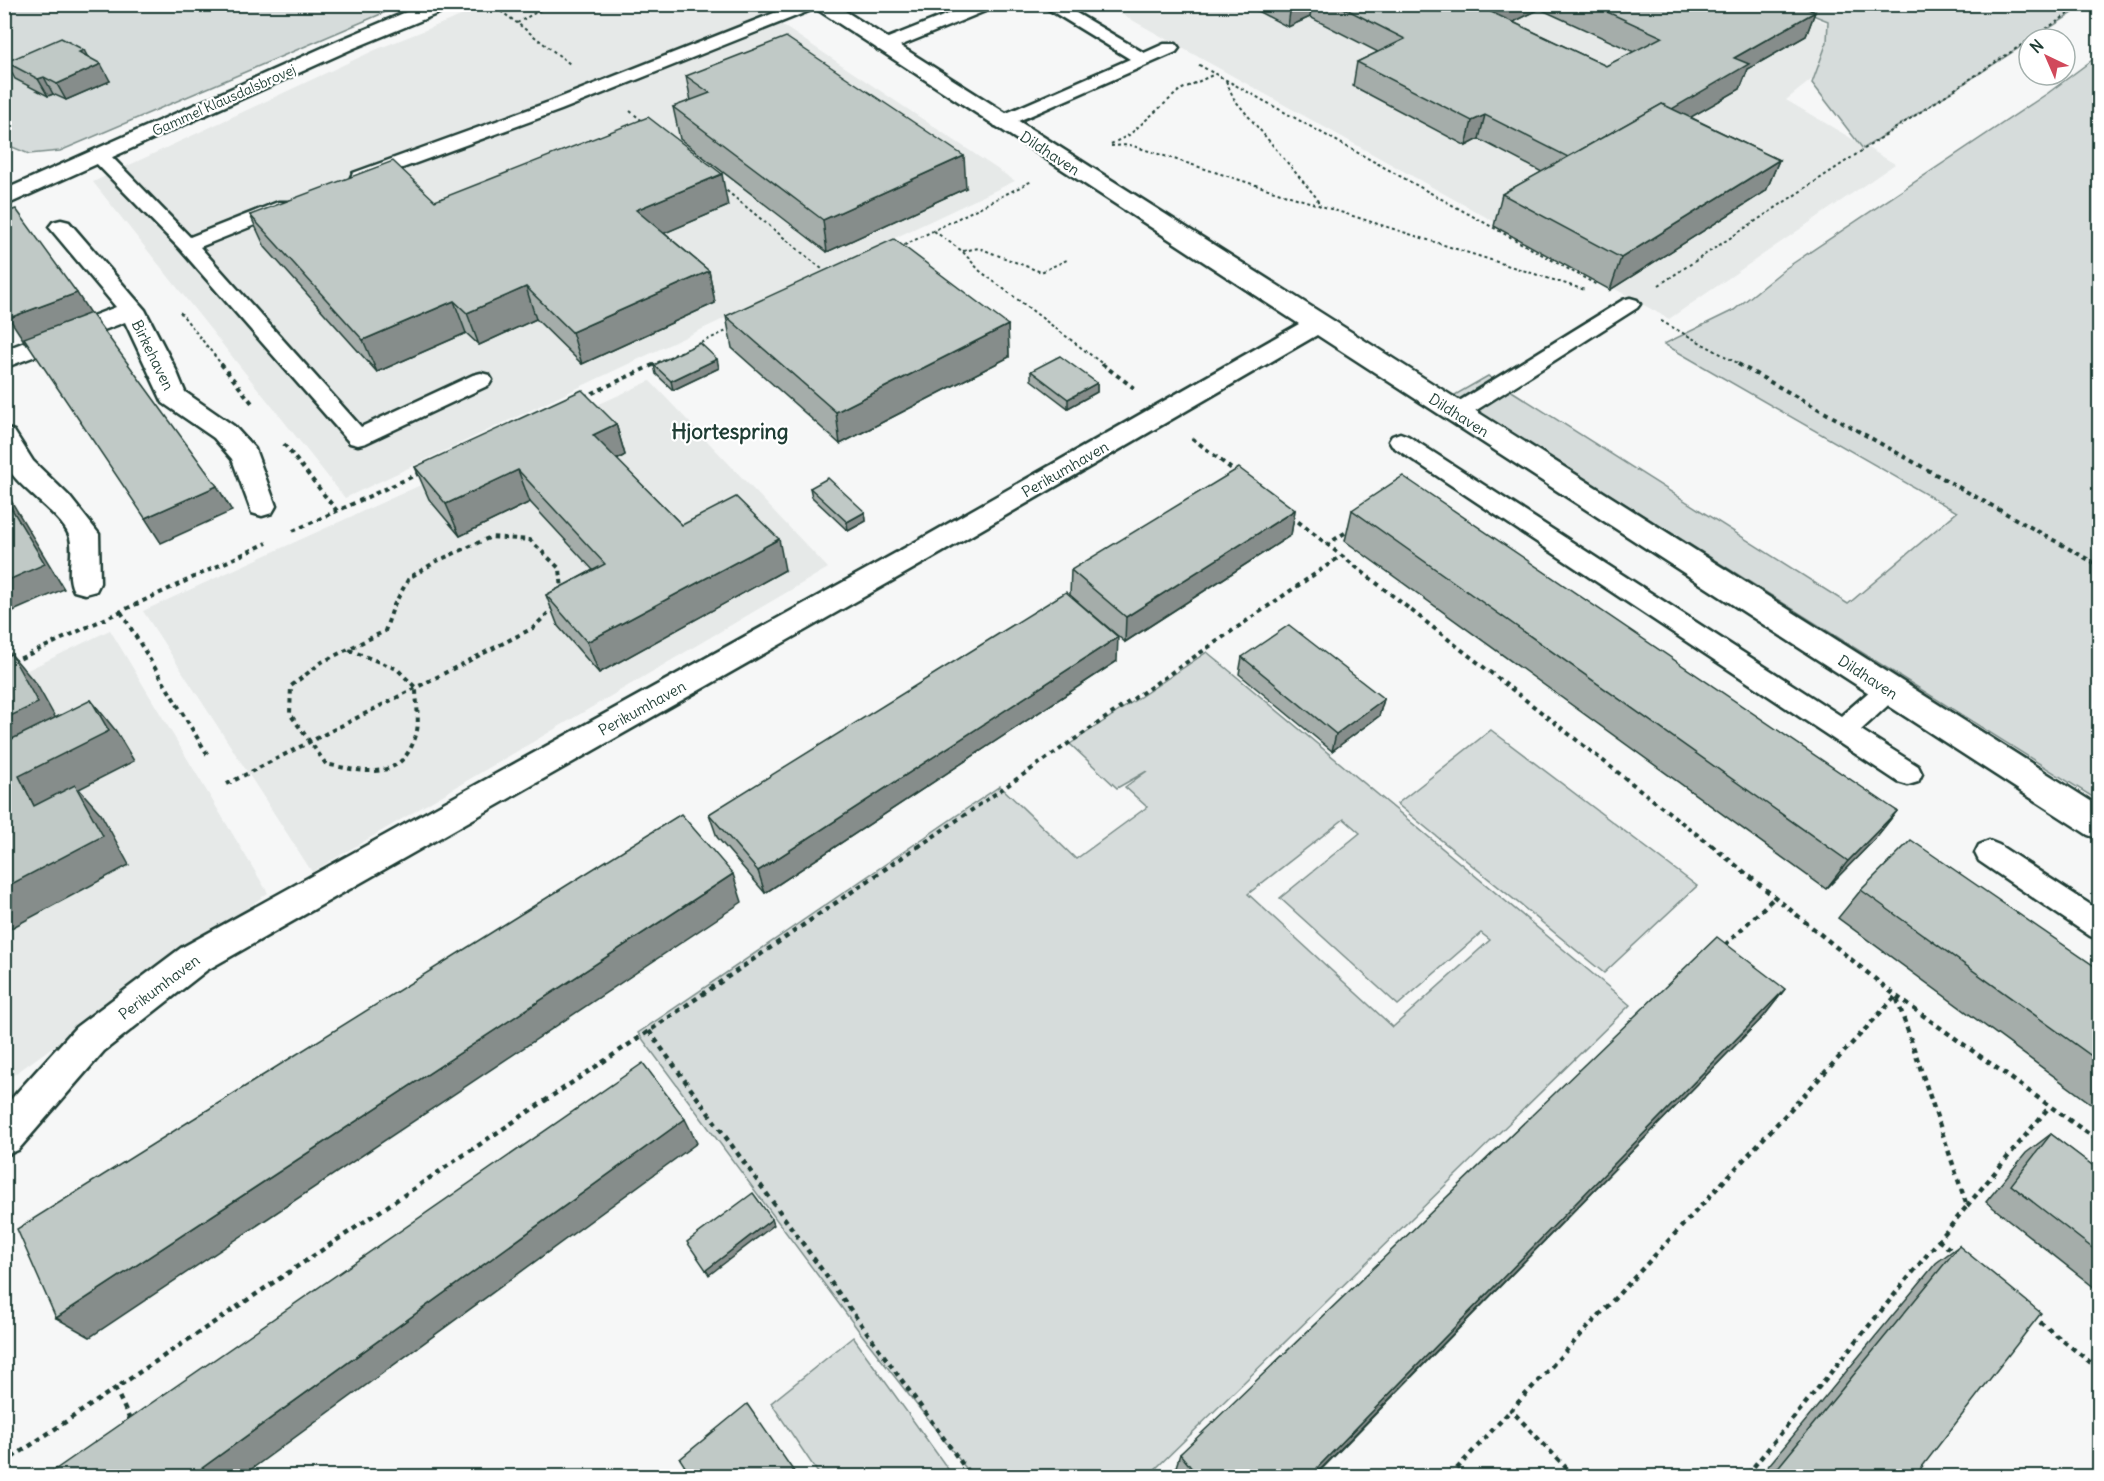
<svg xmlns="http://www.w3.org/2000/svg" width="2104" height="1481" font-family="Delius,sans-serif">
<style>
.built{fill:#e6e9e8}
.green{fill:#d6dcdb;stroke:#7a8c88;stroke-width:1.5;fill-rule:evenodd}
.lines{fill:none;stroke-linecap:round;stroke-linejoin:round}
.lane-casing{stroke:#1f3d34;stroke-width:5}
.street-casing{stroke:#1f3d34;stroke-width:5}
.path-far2{stroke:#1f3d34;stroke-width:2;stroke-dasharray:3 3;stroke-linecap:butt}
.path-far1{stroke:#1f3d34;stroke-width:4;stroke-dasharray:4.5 4.5;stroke-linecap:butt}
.path{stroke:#1f3d34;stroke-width:4.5;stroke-dasharray:5 5;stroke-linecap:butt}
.lane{fill:#fff;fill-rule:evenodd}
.street{fill:#fff;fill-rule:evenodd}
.wall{fill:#a5adaa;stroke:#1f3d34;stroke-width:1.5;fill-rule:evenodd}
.shaded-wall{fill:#868d8b;stroke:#1f3d34;stroke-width:1.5}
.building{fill:#c0c9c6;stroke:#1f3d34;stroke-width:1.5}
.labels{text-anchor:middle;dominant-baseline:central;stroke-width:4.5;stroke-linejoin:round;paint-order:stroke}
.far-street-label{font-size:14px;fill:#1f3d34;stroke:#fff}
.street-label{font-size:15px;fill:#1f3d34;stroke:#fff}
.district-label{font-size:21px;font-weight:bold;fill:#1f3d34;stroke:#fff}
</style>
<rect width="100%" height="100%" fill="#f6f7f7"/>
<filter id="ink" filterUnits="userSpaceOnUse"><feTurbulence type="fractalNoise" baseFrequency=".0167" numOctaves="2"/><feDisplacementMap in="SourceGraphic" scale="12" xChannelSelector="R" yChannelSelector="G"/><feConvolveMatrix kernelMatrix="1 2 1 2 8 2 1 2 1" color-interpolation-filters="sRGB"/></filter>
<g filter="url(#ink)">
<g class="built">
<path d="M491 4 752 5 1015 181 345 498 93 182 375 50Z"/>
<path d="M1105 5H1783L1864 38 1786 100 1895 164 1669 319Z"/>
<path d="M650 381 828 568 312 872 143 611Z"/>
<path d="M110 630 268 893 5 1081V681Z"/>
</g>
<g class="green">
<path d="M2099 4 2100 9 2082 7 1863 149 1812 83 1827 42 1828 21 1788 5Z"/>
<path d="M4 5H402L60 151 29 154 5 144Z"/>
<path d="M2099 55V801L1453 396 1488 376 1848 604 1957 512 1664 344 1734 310 1786 268 2048 93Z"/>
<path d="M1207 652 1630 1005 1148 1476H972L859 1331 638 1033 1000 786 1076 859 1147 807 1125 787 1147 771 1117 788 1070 744ZM1344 819 1360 833 1280 898 1398 1005 1481 933 1490 940 1393 1027 1248 894Z"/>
<path d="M1491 730 1697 886 1604 973 1397 804Z"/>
<path d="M853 1337 953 1476H820L771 1403Z"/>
</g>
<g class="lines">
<g class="lane-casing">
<g id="lane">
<path d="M797 4H821L819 7 561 110 367 181H353L351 177 353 173 549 102Z"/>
<path d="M973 4H997L995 7 890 50H878L875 46 878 42Z"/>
<path d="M1040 4H1061L1144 53 1164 44H1176L1179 48 1176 52 1007 126H995L992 122 995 118 1130 59Z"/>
<path d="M100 150 107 152 190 237 278 202H292L295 206 292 210 200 247 361 427 473 375 481 373 489 375 492 380 489 385 366 443 358 445 350 443 180 249 93 160 91 156 93 152Z"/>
<path d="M1630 298 1637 300 1640 304 1637 308 1464 418 1456 420 1448 418 1445 413 1448 408 1623 300Z"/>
<path d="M1400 433 1408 436 1841 716 1879 683 1888 680 1897 683 1901 690 1897 697 1861 730 1918 766 1922 774 1918 782 1908 785 1898 782 1392 446 1389 441 1392 436Z"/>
<path d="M1989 841 1999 845 2100 911V940L2090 936 1979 861 1975 853 1979 845Z"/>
</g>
</g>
<g class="street-casing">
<g id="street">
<path d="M425 4H454L451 8 354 48 4 206V190L340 40Z"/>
<path d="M809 4H834L2100 807V839L2088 835 1317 335 941 553 207 970 104 1051 18 1150 4 1156V1107L76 1027 181 948 921 539 1299 324Z"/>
<path d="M61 220 69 222 145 310 176 370 185 392 234 426 255 449 276 506 272 513 262 516 252 513 232 459 214 438 163 403 125 322 4 368V350L116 307 49 227 53 222Z"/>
<path d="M4 428 14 431 33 461 69 496 99 534 100 583 96 591 85 594 74 591C64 573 76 552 69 535 59 511 12 485 5 461 2 452 4 438 4 428Z"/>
</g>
</g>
<g class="path-far2">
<path d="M491 4 517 23"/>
<path d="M551 4 517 23 570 64"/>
<path d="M2031 39 2083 4"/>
<path d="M1199 65 1597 285"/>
<path d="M1226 81 1234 99 1316 197 1320 206"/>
<path d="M630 111 645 123"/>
<path d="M1111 144 1129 135 1180 90 1215 74"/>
<path d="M1111 146 1130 145 1585 290"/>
<path d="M722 187 828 274"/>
<path d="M934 231 962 251 980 271 1104 365"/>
<path d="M899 248 1032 181"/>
<path d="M963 251 979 248 1041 272 1067 260"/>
<path d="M1659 285 2029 40"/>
<path d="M180 312 222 365"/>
<path d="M1661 321 1741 365"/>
<path d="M652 365 733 328"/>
</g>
<g class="path-far1">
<path d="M221 364 252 403"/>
<path d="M1102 364 1134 388"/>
<path d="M1738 364 2100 566"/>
<path d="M584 397 655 364"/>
<path d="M1192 438 1238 474"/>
<path d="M284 444 337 511"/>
<path d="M1291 516 1713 847"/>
<path d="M293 531 420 473"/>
<path d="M1326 545 1351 529"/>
<path d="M121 612 209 757"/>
<path d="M349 650 397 669 416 688C416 702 420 722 416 735 401 783 364 772 326 764L290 714 291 686 322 662 385 631 394 605 409 578 437 561 491 537 530 540 560 569 562 590"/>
<path d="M4 666 267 543"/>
<path d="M227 784 533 628 555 606"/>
<path d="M918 847 1341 556"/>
</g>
<g class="path">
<path d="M1711 845 1896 996 2100 1142"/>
<path d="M1725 945 1776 896"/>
<path d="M649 1031 971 1476"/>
<path d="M1967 1206 2050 1106"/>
<path d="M1938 1240 1954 1252"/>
<path d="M2032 1316 2100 1370"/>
<path d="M115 1388 131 1422"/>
<path d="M4 1463 649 1031 920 845"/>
<path d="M1450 1476 1511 1410"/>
<path d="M1574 1476 1511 1410 1896 996 1967 1206 1746 1476"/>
</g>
<use href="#lane" class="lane"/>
<use href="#street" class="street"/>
</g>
<g class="wall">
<path d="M1244 4H1797L1815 12 1806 36 1748 69 1740 89 1690 117 1779 160 1766 191 1610 290 1494 226 1502 194 1542 172 1479 139 1466 146 1353 86 1357 62 1378 52 1310 17 1288 27ZM1540 9 1634 52 1606 66 1513 22Z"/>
<path d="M88 57 110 81 66 100 53 94 48 96 15 79 6 62Z"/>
<path d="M686 76 966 188 827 252 680 139 673 107 691 101Z"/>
<path d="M435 201 728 206 664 233 709 271 715 303 582 364 536 319 479 345 466 333 377 372 265 247 250 215Z"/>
<path d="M726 316 1008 325 1009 357 840 444 732 348Z"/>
<path d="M654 365 719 368 673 390 656 374Z"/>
<path d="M1031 371 1097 383V392L1068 408 1031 380Z"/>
<path d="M616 424 625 455 617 460 682 525 785 570 599 673 558 626 546 595 593 570 530 502 460 536 429 499 415 467Z"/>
<path d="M810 488 865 512 866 521 848 531 812 497Z"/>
<path d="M1295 510 1291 535 1125 642 1070 595 1071 570Z"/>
<path d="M1352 510 1897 811 1874 840 1826 889 1345 541Z"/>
<path d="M1242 657 1384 699 1379 716 1332 751 1239 674Z"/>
<path d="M1117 661 765 893 717 837 709 814Z"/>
<path d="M1861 890 2100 970V1110L1838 918Z"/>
<path d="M1785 989 1764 1016 1320 1471 1325 1476H1181L1175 1470 1180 1454Z"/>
<path d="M2051 1134 2100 1171V1292L1986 1202 2026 1153Z"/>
<path d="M1959 1246 1915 1476H1760L1936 1263Z"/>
</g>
<g class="shaded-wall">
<path d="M1291 4H1312L1310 17 1288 27Z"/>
<path d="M1506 4H1541L1540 9 1485 36 1491 12Z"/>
<path d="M1815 12 1806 36 1748 69 1740 89 1658 136 1666 112 1734 58Z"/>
<path d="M84 50 93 67 79 52Z"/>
<path d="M101 64 110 81 66 100 57 84Z"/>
<path d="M44 77 53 94 48 96 38 79Z"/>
<path d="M1485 115 1479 139 1466 146 1472 121Z"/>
<path d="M964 156 966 188 827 252 823 220Z"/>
<path d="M1779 160 1766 191 1610 290 1621 258Z"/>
<path d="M722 174 728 206 644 242 636 210Z"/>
<path d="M709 271 715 303 582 364 572 332Z"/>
<path d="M526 287 536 319 479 345 467 313Z"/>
<path d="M77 293 93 318 26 344 9 318Z"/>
<path d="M454 301 466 333 377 372 363 340Z"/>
<path d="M1008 325 1009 357 840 444 836 412Z"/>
<path d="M717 359 719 368 673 390 671 381Z"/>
<path d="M1097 383V392L1068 408V399Z"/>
<path d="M616 424 625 455 603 467 593 435Z"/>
<path d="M518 470 530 502 460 536 446 504Z"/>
<path d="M217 486 232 511 161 543 145 518Z"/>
<path d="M4 489 64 589 4 615Z"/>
<path d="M1295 510 1291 535 1125 642 1126 617Z"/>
<path d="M865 512 866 521 848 531 847 522Z"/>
<path d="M779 539 785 570 599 673 587 642Z"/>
<path d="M1118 637 1117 661 765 893 758 871Z"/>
<path d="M11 654 37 685 64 733 91 700 116 731 134 761 79 789 101 814 129 865 4 932V888L34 806 4 747V719Z"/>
<path d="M1384 699 1379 716 1332 751 1336 734Z"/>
<path d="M1897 811 1874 840 1826 889 1848 861Z"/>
<path d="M733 874 742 902 90 1337 56 1318Z"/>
<path d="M1785 989 1764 1016 1314 1476 1317 1468Z"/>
<path d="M685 1119 697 1143 242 1476H191Z"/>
<path d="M772 1219 774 1225 709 1275 706 1270Z"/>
</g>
<g class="building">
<path d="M1336 4H1506L1491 12 1606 66 1662 37 1590 4H1797L1815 12 1734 58 1749 64 1672 109 1662 104 1568 157 1485 115 1472 121 1357 62 1405 39Z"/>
<path d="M786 37 964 156 823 220 673 107 710 93 686 76Z"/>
<path d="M61 38 84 50 79 52 101 64 57 84 44 77 38 79 6 62Z"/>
<path d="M1662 104 1779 160 1621 258 1502 194Z"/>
<path d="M648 117 722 174 636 210 709 271 572 332 526 287 467 313 454 301 363 340 250 215 393 161 435 201Z"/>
<path d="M16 209 77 293 9 318 4 312V213Z"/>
<path d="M894 239 1008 325 836 412 726 316Z"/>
<path d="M91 313 217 486 145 518 24 338Z"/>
<path d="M700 343 717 359 671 381 654 365Z"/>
<path d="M1060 356 1097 383 1068 399 1031 371Z"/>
<path d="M582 390 616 424 593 435 682 525 736 497 779 539 587 642 546 595 605 564 518 470 446 504 415 467Z"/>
<path d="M1239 468 1295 510 1126 617 1071 570Z"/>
<path d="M1403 476 1897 811 1848 861 1352 510Z"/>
<path d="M828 478 865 512 847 522 810 488Z"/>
<path d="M4 496 45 564 4 582Z"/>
<path d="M1066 592 1118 637 758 871 709 814Z"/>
<path d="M1289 625 1384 699 1336 734 1242 657Z"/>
<path d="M11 654 38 703 4 719V657Z"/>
<path d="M91 700 109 731 19 776 34 806 75 785 103 836 4 888V743Z"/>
<path d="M681 814 733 874 56 1318 17 1229Z"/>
<path d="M1911 840 2100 970V1062L1861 890Z"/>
<path d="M1717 937 1785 989 1317 1468 1325 1476H1198L1180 1454Z"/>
<path d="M643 1063 685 1119 191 1476H46Z"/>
<path d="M2051 1134 2100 1171V1254L2011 1185Z"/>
<path d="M753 1193 772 1219 706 1270 687 1242Z"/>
<path d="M1959 1246 2041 1313 1915 1476H1771Z"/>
<path d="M747 1404 797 1476H691L680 1459Z"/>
</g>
</g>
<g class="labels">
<g class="far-street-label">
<text transform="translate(224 100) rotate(-24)">Gammel Klausdalsbrovej</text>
</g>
<g class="street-label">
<text transform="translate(1050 153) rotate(33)">Dildhaven</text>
<text transform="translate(153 355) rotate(64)">Birkehaven</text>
<text transform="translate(1459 415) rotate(32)">Dildhaven</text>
<text transform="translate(1065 469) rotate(-30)">Perikumhaven</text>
<text transform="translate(1868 677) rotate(33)">Dildhaven</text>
<text transform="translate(642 708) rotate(-29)">Perikumhaven</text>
<text transform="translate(159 987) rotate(-37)">Perikumhaven</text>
</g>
<g class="district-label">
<text x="730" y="431">Hjortespring</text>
</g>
</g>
<rect width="2104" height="1481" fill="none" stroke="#fff" stroke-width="24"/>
<rect x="12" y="12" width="2080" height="1457" fill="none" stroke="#1f3d34" stroke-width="2" filter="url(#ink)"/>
<g transform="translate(2047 57) rotate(316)"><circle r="28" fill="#ffffff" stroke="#a5b1ae" stroke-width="1.5"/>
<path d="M0-4.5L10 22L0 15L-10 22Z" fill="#d1495b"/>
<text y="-9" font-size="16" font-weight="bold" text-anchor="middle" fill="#1f3d34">N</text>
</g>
</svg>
